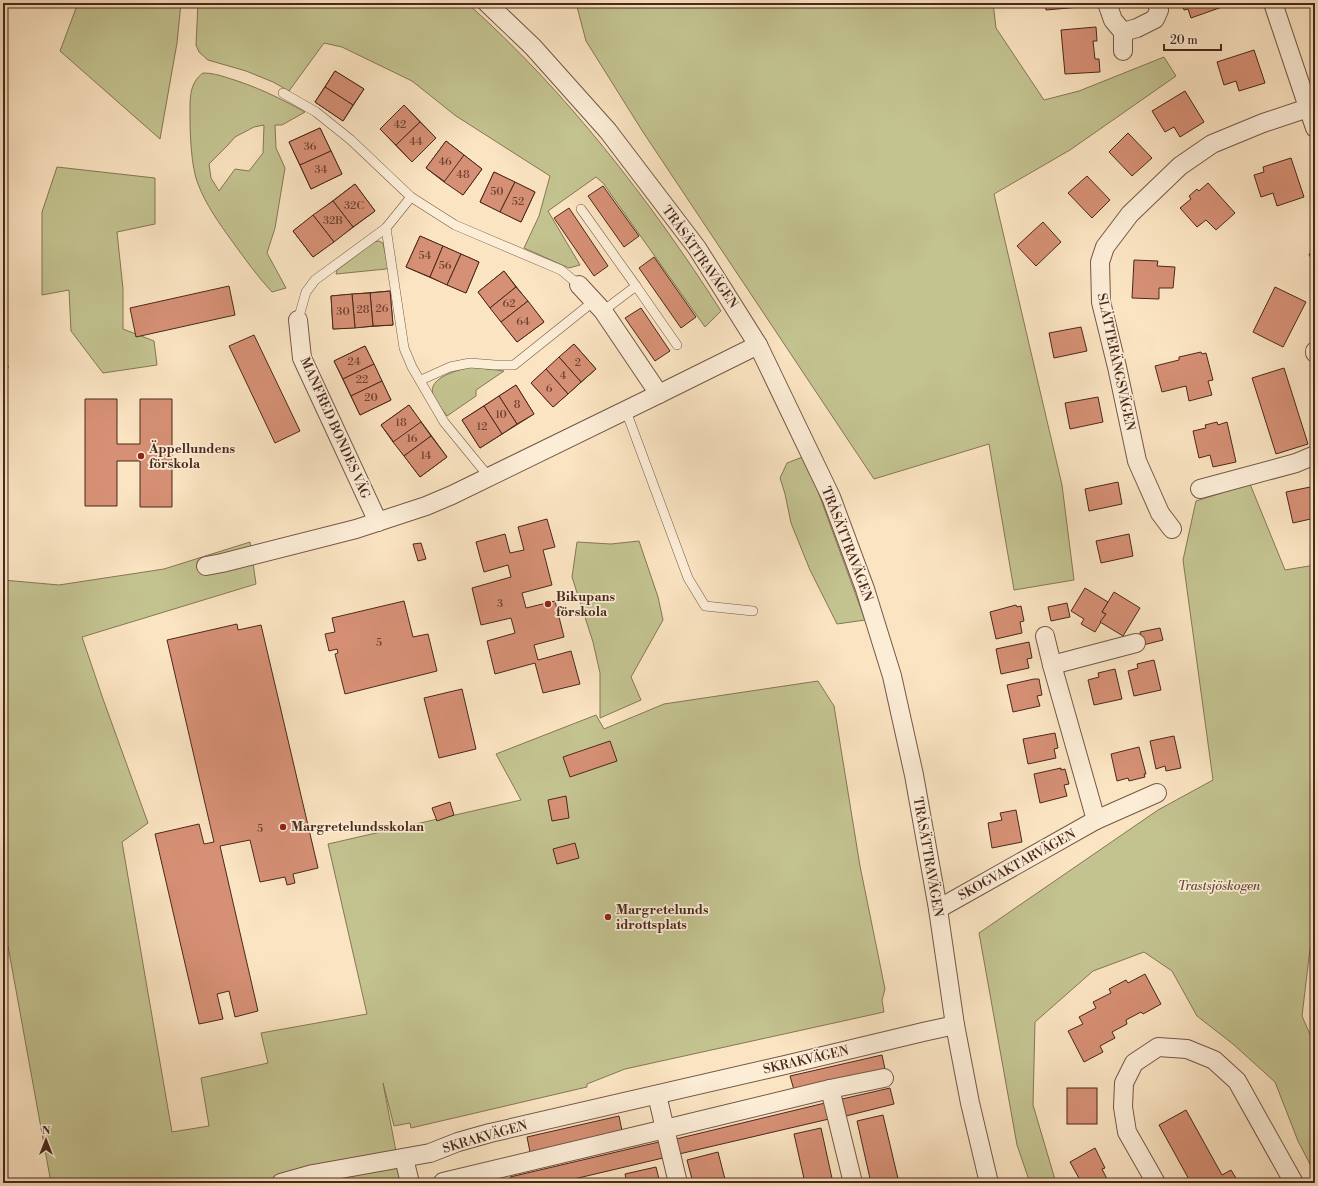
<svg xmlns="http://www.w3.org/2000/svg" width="1318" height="1186" font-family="'Libre Bodoni',serif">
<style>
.green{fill:#c3c390;stroke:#867656;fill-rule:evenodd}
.building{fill:#d69075;stroke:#4a281c}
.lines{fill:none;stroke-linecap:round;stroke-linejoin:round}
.service-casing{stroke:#765746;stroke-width:10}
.minor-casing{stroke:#765746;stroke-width:20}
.service{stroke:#fcedd7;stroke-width:9}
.minor{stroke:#fcedd7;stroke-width:18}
.poi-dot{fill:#8f2418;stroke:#fcedd7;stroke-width:1.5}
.labels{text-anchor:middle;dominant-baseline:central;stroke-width:3.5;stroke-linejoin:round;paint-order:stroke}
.number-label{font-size:11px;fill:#6d4232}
.street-label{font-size:13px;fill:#4a281c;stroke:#fcedd7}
.poi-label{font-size:13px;font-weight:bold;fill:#4a281c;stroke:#fcedd7;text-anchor:start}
.park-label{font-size:13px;font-style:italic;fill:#684f39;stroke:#fcedd7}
</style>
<rect width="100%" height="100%" fill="#fbe4c2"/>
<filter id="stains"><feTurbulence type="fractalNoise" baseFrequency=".005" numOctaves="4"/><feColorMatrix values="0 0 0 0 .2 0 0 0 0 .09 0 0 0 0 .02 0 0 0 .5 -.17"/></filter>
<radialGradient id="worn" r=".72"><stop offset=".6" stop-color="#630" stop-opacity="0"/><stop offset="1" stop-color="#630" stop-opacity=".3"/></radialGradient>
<g class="green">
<path d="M78 3H181L177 43 160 139 60 51Z"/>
<path d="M198 3H467C567 92 649 199 721 311L705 327 603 183 596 177 548 211 580 265 569 268 524 248 539 216 550 176 456 116 412 81 342 47 324 43 289 91 273 82 246 71 208 60 199 52 196 45Z"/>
<path d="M576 3H993L996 28 1044 100 1079 91 1164 57 1176 76 1070 150 994 194 1062 485 1074 580 1014 590 989 444 874 479 643 132 586 41Z"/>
<path d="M203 73C212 73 219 75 228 78 255 86 280 98 305 112L282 125H275L276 148 285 168 275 228 267 253 286 288 272 292C257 276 245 259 232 241 219 223 206 205 198 184 191 167 190 133 190 115 190 99 189 83 203 73ZM264 125 263 153 249 171 235 169 219 191 211 178 209 164 228 145 235 137 254 127Z"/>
<path d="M57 167 155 178V224L117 232 123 289V329L154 341 157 365 103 373 71 331 69 290 42 295V212Z"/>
<path d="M379 241 383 243 388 267 386 269 336 274 337 270 374 242Z"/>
<path d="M471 367 504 371 476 390V396L447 416C443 410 435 402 433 395 427 377 459 370 471 367Z"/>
<path d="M805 456 865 620 837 624 810 570 791 523 785 494 780 478 787 463Z"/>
<path d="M1250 484 1285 570 1315 565V937L1310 949 1302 1016 1315 1046V1174L1298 1141 1275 1082 1233 1044 1197 1016 1172 971 1144 952 1093 971 1035 1022 1033 1105 1056 1183H1030L1017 1145 979 933 1158 810 1213 780 1183 560 1196 501Z"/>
<path d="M639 541 658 597 663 620 631 677 641 700 600 718V673L593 642 572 577 577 542 611 544Z"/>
<path d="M250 542 256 584 82 637 103 699 148 823 122 842 172 1132 209 1126 201 1078 268 1063 261 1033 367 1014 328 844 521 800 496 754 596 715 604 729 664 704 818 681 834 706 860 866 885 989 882 1000 884 1012 625 1069 587 1084V1087L411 1128 410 1123 394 1126 383 1083 402 1183H51L8 946 3 941V580L59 585 164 569Z"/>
</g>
<g class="building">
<path d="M1045 3H1080V7L1046 10Z"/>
<path d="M1181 3H1220L1222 7 1191 18 1188 9 1184 10Z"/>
<path d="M1096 27 1097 41H1093L1095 59H1099L1100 72 1065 74 1061 30Z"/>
<path d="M1254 50 1265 83 1239 91 1236 81 1224 85 1217 62Z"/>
<path d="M335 71 364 89 343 121 315 102Z"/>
<path d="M335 71 364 89 353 105 325 87Z"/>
<path d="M325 87 353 105 343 121 315 102Z"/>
<path d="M1185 91 1204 122 1180 137 1174 127 1165 132 1152 111Z"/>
<path d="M404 105 436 138 412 162 380 129Z"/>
<path d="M404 105 420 122 396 145 380 129Z"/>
<path d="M420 122 436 138 412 162 396 145Z"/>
<path d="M320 128 342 174 311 189 289 142Z"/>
<path d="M320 128 331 151 300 165 289 142Z"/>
<path d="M1128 133 1152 158 1132 176 1109 152Z"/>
<path d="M446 141 464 155 444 182 426 168Z"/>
<path d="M446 141 482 169 463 195 426 168Z"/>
<path d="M331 151 342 174 311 189 300 165Z"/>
<path d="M464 155 482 169 463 195 444 182Z"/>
<path d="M1291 158 1304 197 1277 206 1273 193 1261 197 1254 175 1264 172 1263 167Z"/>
<path d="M494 172 535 192 521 222 480 202Z"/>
<path d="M494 172 515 182 500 212 480 202Z"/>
<path d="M1087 176 1110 200 1092 218 1068 193Z"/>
<path d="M515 182 535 192 521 222 500 212Z"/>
<path d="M1208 183 1235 213 1216 230 1206 220 1197 227 1180 208 1191 199 1189 196 1197 189 1199 191Z"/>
<path d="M355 184 375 211 313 257 293 231Z"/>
<path d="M355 184 375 211 353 227 333 201Z"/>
<path d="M603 186 639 236 624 247 588 196Z"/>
<path d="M333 201 353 227 334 242 313 215Z"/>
<path d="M569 208 608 266 594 276 554 218Z"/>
<path d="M313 215 334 242 313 257 293 231Z"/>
<path d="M1043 222 1061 242 1036 266 1017 246Z"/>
<path d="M420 236 479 262 466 293 406 267Z"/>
<path d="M420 236 443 246 430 277 406 267Z"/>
<path d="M443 246 461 254 447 285 430 277Z"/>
<path d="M1315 252V268L1309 254Z"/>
<path d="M461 254 479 262 466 293 447 285Z"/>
<path d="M654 257 696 317 681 328 639 268Z"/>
<path d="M1134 260 1158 261 1157 266 1175 267 1173 288H1159V299L1132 298Z"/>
<path d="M504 271 544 322 517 342 478 292Z"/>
<path d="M504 271 516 287 490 308 478 292Z"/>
<path d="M229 286 235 315 136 337 130 308Z"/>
<path d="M516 287 528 301 501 322 490 308Z"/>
<path d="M1275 287 1306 302 1283 347 1253 332Z"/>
<path d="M390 291 393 325 333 329 331 296Z"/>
<path d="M390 291 393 325 373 326 370 293Z"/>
<path d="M370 293 373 326 355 328 352 294Z"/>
<path d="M352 294 355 328 333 329 331 296Z"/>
<path d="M528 301 544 322 517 342 501 322Z"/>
<path d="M641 308 670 351 655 361 625 318Z"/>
<path d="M1081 327 1087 351 1054 358 1049 333Z"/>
<path d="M3 332 8 368 3 369Z"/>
<path d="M254 335 300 431 275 443 229 346Z"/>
<path d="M574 344 596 369 553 407 531 383Z"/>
<path d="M574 344 596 369 581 382 559 357Z"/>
<path d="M365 346 391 400 360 415 334 361Z"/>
<path d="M365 346 374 364 343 379 334 361Z"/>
<path d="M1201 352 1202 354 1206 353 1213 380 1208 381 1212 395 1189 401 1186 386 1162 392 1155 366 1179 360V357Z"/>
<path d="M559 357 581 382 568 394 546 369Z"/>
<path d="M374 364 382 381 351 396 343 379Z"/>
<path d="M1284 368 1308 444 1276 454 1252 378Z"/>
<path d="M546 369 568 394 553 407 531 383Z"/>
<path d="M382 381 391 400 360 415 351 396Z"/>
<path d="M516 385 534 414 480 448 462 420Z"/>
<path d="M516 385 534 414 517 424 499 396Z"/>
<path d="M499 396 517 424 502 434 484 406Z"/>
<path d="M1098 397 1103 422 1070 429 1065 403Z"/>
<path d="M85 399H117V444H140V399H172V507H140V461H117V506H85Z"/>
<path d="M409 405 421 422 393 442 381 425Z"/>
<path d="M409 405 447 457 420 477 381 425Z"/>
<path d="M484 406 502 434 480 448 462 420Z"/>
<path d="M421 422 431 436 404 456 393 442Z"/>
<path d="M1217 422 1218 425 1227 422 1236 462 1213 467 1210 455 1199 458 1193 431 1206 428 1205 425Z"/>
<path d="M431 436 447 457 420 477 404 456Z"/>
<path d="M1118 482 1122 504 1089 511 1085 489Z"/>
<path d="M1315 486V518L1293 523 1286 492Z"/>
<path d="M547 519 555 547 543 550 552 585 522 593 526 608 555 601 564 637 534 645 538 660 571 651 580 684 543 693 535 663 495 674 487 641 515 633 511 618 481 625 472 588 511 577 508 565 484 572 476 542 505 534 510 553 524 550 518 527Z"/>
<path d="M1129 534 1133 556 1101 563 1096 541Z"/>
<path d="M421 543 426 559 418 561 413 544Z"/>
<path d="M1085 588 1108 602 1102 612 1106 614 1095 632 1081 624 1084 619 1071 611Z"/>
<path d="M1114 592 1140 608 1123 636 1100 622 1106 614 1102 612Z"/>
<path d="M404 601 413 637 428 634 437 671 345 694 335 654 338 653 337 649 329 651 325 634 335 632 332 618Z"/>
<path d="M1067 603 1070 617 1051 621 1048 607Z"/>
<path d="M1016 605 1017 607 1021 606 1024 621 1020 622 1022 633 996 639 990 612Z"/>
<path d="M237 624 238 630 261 625 318 868 293 874 295 883 287 885 285 877 260 882 250 840 220 846 258 1011 235 1017 229 991 217 994 223 1019 199 1024 155 834 199 824 204 844 214 842 167 640Z"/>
<path d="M1160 628 1163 640 1143 645 1140 632Z"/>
<path d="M1029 642 1032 658 1027 659 1029 668 1001 674 996 649Z"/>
<path d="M1154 660 1161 690 1134 696 1128 671 1138 668 1137 664Z"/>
<path d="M1115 669 1122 699 1094 705 1088 680 1099 677 1098 673Z"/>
<path d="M1034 679H1039L1042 695 1037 696 1040 706 1013 712 1007 685Z"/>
<path d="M462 689 476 749 439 758 424 698Z"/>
<path d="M1055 733 1058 748 1054 749 1056 758 1028 764 1023 739Z"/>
<path d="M1174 736 1181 768 1166 771 1165 766 1156 769 1150 741Z"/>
<path d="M610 741 617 761 570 777 563 757Z"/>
<path d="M1139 747 1146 774H1144L1145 777 1129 781 1128 778 1117 781 1111 754Z"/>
<path d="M1061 768V770L1065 769 1069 784 1064 785 1067 796 1040 803 1034 774Z"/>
<path d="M566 796 569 818 552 821 548 800Z"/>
<path d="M450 802 454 815 437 821 432 808Z"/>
<path d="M1016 810 1022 842 992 848 988 823 1002 820 1000 813Z"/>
<path d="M575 843 579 858 557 864 553 849Z"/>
<path d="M1145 974 1161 1004 1143 1014 1141 1012 1126 1020 1127 1024 1112 1032 1115 1038 1100 1046 1103 1052 1084 1062 1068 1031 1083 1024 1079 1017 1096 1008 1093 1002 1111 993 1109 989 1126 980 1128 983Z"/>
<path d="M882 1055 885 1069 794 1090 790 1076Z"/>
<path d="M890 1088 894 1104 846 1116 842 1099Z"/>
<rect x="1067" y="1088" width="30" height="36"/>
<path d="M825 1103 829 1119 679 1154 676 1139Z"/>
<path d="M1186 1110 1222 1175 1231 1170 1239 1183H1191L1159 1125Z"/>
<path d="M883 1115 899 1183H871L857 1121Z"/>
<path d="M619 1116 622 1131 530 1152 527 1137Z"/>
<path d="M821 1128 833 1183H805L794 1134Z"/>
<path d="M659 1142 663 1158 557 1183H512L510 1177Z"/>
<path d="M1095 1148 1105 1168 1102 1169 1109 1183H1076V1182L1080 1180 1070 1162Z"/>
<path d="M718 1152 726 1183H693L687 1160Z"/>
<path d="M656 1167 660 1183H627L625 1174Z"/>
</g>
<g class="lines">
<g class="service-casing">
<g id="service">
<path d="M283 93 316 112 351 140 411 197 455 225 561 270 579 285"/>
<path d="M581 209 636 286 603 311"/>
<path d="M386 228 404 348 412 367 444 422 489 477"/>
<path d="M636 286 677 345"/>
<path d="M298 320 306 292 315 280 386 228 411 197"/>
<path d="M421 380 450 367 470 363 495 365H514L594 301"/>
<path d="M626 411 688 578 705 606 753 611"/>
</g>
</g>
<g class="minor-casing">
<g id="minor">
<path d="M487 3 533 47 608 131 697 248 758 345 831 497 865 589 892 676 914 775 938 909 955 1025 970 1103 989 1183"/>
<path d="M1107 3 1113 20 1123 32V51"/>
<path d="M1273 3 1315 128"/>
<path d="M1123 32 1137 28 1155 19 1159 10 1157 3"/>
<path d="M579 285 603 311 659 394"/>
<path d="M298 320 302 358 378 522"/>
<path d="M1315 351V353"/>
<path d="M1200 489 1296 463 1315 455"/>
<path d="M1172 529 1160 513 1137 461 1117 367 1101 302 1100 262 1105 247 1130 214 1180 166 1212 144 1263 123 1308 108"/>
<path d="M206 566 222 563 356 529 426 506 452 495 659 394 758 345"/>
<path d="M1052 665 1136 643"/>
<path d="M1096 820 1157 793"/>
<path d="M938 909 1096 820 1052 665 1045 636"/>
<path d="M830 1089 853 1183"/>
<path d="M657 1095 665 1129 830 1089 884 1078"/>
<path d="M404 1158 410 1183"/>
<path d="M443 1182 665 1129 678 1183"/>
<path d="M281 1183 313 1174 430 1153 458 1142 490 1133 785 1065 923 1032 955 1025"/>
<path d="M1156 1183 1127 1132 1123 1107 1124 1083 1134 1063 1158 1047 1187 1049 1214 1060 1237 1081 1294 1183"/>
</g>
</g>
<use href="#service" class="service"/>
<use href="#minor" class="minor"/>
</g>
<g class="poi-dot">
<circle cx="141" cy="456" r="4"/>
<circle cx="548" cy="604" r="4"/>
<circle cx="283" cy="827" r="4"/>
<circle cx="608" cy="917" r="4"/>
</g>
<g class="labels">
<g class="number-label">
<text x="400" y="125">42</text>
<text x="416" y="142">44</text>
<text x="310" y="147">36</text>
<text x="445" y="162">46</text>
<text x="321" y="170">34</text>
<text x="463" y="175">48</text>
<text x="497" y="192">50</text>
<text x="518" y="202">52</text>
<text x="354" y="206">32C</text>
<text x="333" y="221">32B</text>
<text x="425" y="256">54</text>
<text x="445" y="266">56</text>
<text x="509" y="304">62</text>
<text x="382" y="309">26</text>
<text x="363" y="310">28</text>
<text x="343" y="312">30</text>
<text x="523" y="322">64</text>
<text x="354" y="362">24</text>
<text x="578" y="363">2</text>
<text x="563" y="376">4</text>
<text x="362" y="380">22</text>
<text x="549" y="389">6</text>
<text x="371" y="398">20</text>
<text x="517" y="405">8</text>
<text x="501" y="415">10</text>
<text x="401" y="423">18</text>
<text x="482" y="427">12</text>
<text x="412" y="439">16</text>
<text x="426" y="456">14</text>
<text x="500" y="604">3</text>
<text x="379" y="643">5</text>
<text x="260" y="829">5</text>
</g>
<g class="street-label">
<text transform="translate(700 257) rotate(55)">TRÅSÄTTRAVÄGEN</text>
<text transform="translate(1116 362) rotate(78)">SLÅTTERÄNGSVÄGEN</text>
<text transform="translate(335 428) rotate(66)">MANFRED BONDES VÄG</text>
<text transform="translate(847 544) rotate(69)">TRÅSÄTTRAVÄGEN</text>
<text transform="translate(928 857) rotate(80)">TRÅSÄTTRAVÄGEN</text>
<text transform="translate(1017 865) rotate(-29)">SKOGVAKTARVÄGEN</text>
<text transform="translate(806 1060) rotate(-13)">SKRAKVÄGEN</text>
<text transform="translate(485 1137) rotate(-16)">SKRAKVÄGEN</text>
</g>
<g class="poi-label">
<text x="149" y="449">Äppellundens<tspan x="149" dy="15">förskola</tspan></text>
<text x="556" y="597">Bikupans<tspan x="556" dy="15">förskola</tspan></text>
<text x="291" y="827">Margretelundsskolan</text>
<text x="616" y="910">Margretelunds<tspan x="616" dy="15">idrottsplats</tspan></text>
</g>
<g class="park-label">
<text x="1219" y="886">Trastsjöskogen</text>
</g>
</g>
<rect width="1318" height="1186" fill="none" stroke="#fbe4c2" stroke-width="16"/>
<rect x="4" y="4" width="1310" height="1178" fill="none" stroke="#4a281c" stroke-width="2"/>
<rect x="8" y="8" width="1302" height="1170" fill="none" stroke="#4a281c"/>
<g transform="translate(46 1140)" stroke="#fcedd7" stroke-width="3" paint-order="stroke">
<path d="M0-3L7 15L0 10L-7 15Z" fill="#4a281c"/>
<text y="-6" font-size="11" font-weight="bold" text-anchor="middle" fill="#4a281c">N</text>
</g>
<path d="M1164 44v6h57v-6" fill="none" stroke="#4a281c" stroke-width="2"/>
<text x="1170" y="44" font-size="12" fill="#4a281c" stroke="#fcedd7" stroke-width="3" paint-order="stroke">20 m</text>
<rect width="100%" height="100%" filter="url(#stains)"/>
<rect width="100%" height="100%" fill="url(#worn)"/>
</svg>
